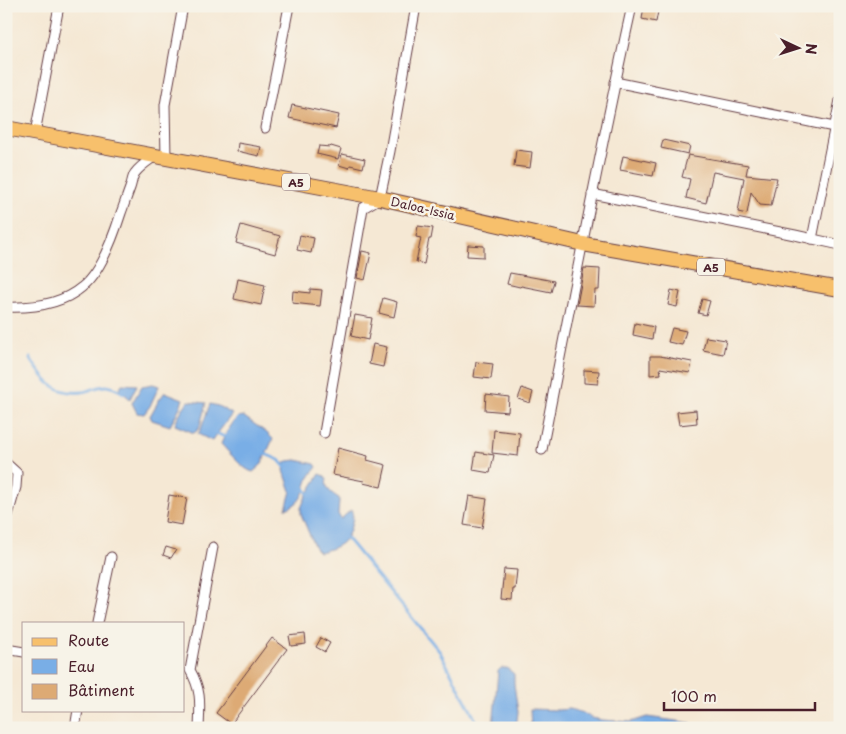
<svg xmlns="http://www.w3.org/2000/svg" width="846" height="734" font-family="'Playpen Sans',sans-serif">
<style>
.water{fill:#79aee6;stroke:#626688}
.lines{fill:none;stroke-linecap:round;stroke-linejoin:round}
.stream{stroke:#79aee6;stroke-width:3}
.building{fill:#ddaa74}
.minor-casing{stroke:#643d44;stroke-width:11}
.primary-casing{stroke:#643d44;stroke-width:16}
.minor{stroke:#fff;stroke-width:9}
.primary{stroke:#f7c06c;stroke-width:14}
.labels{text-anchor:middle;dominant-baseline:central;stroke-width:5;stroke-linejoin:round;paint-order:stroke}
.shield{fill:#f7f3e8;stroke:#7e5f64;stroke-width:1}
.shield-label{font-size:11px;font-weight:bold;fill:#4a1f2b}
.street-label{font-size:12px;fill:#4a1f2b;stroke:#f7f3e8}
</style>
<rect width="100%" height="100%" fill="#f7f3e8"/>
<filter id="ink" filterUnits="userSpaceOnUse"><feTurbulence type="fractalNoise" baseFrequency=".02" numOctaves="2"/><feDisplacementMap in="SourceGraphic" scale="10" xChannelSelector="R" yChannelSelector="G"/><feConvolveMatrix kernelMatrix="1 2 1 2 8 2 1 2 1" color-interpolation-filters="sRGB"/></filter>
<filter id="wash" filterUnits="userSpaceOnUse"><feTurbulence type="fractalNoise" baseFrequency=".0096" numOctaves="4" result="noise"/><feDisplacementMap in="SourceGraphic" scale="20" xChannelSelector="R" yChannelSelector="G"/><feGaussianBlur stdDeviation="1.12" result="paint"/><feColorMatrix in="noise" values="0 0 0 0 0 0 0 0 0 0 0 0 0 0 0 0 0 1.4 0 .05"/><feComposite in="paint" operator="in"/></filter>
<g filter="url(#wash)">
<rect width="100%" height="100%" fill="#f5e8d4"/>
<g class="water">
<path d="M122 384 137 385 130 399 119 389Z"/>
<path d="M153 384 159 386 150 406 144 414 137 413 132 403 142 386Z"/>
<path d="M165 392 183 399 180 407 170 426 152 420 150 416 159 400Z"/>
<path d="M189 401 206 403 199 429 194 433 175 425C177 417 183 407 189 401Z"/>
<path d="M210 404 218 406 232 414 212 441 198 434 201 429Z"/>
<path d="M243 416 267 433 273 439 261 465 253 472C243 470 229 452 221 444 223 438 233 421 238 417 240 416 241 417 243 416Z"/>
<path d="M296 460 315 464 317 467C314 471 309 476 308 480 303 495 301 503 286 509L291 491 284 471 285 463 288 461Z"/>
<path d="M320 474 325 476 327 479C324 488 332 494 339 498V502L338 514 341 519 351 510C354 517 353 519 351 526 347 544 336 548 319 552L315 548 301 514V508L306 496Z"/>
<path d="M501 668H507L514 674V684L518 712 516 728 493 727 498 671Z"/>
<path d="M530 709 558 710 570 709 583 713 592 718 602 720 631 722 647 717 691 723 693 728H531Z"/>
<path d="M715 722 724 724 732 728H705L707 725Z"/>
</g>
<g class="lines">
<g class="stream">
<path d="M30 358C44 379 53 395 82 392 90 391 98 386 105 386 111 385 119 390 124 393"/>
<path d="M214 432 227 438"/>
<path d="M263 453 279 460 286 468"/>
<path d="M302 486 311 497"/>
<path d="M344 535 440 652 480 728"/>
</g>
</g>
<g id="blocks">
<g class="building">
<path d="M644 6H659L656 22 642 19Z"/>
<path d="M292 105 339 115 336 128 289 118Z"/>
<path d="M663 140 690 146 688 154 661 148Z"/>
<path d="M238 143 261 147 259 156 237 151Z"/>
<path d="M319 146 330 147 331 146 341 149 338 159 317 154Z"/>
<path d="M516 150 532 152 530 168 514 166Z"/>
<path d="M342 154 365 159 363 168 350 165 349 168 339 165Z"/>
<path d="M688 155 748 165 746 175 777 178 771 206 760 205 751 192 747 214 738 212 744 178 713 172 706 203 686 198 690 179 682 177Z"/>
<path d="M623 156 656 163 653 176 620 170Z"/>
<path d="M241 225 280 236 275 254 236 243Z"/>
<path d="M418 226 433 228 431 239H429L424 264 416 262 421 238 416 237Z"/>
<path d="M300 235 314 238 311 253 297 250Z"/>
<path d="M468 245 484 246V257L467 256Z"/>
<path d="M362 251 371 253 365 280 357 278Z"/>
<path d="M584 268 600 269 599 290H595L594 306 577 305Z"/>
<path d="M510 273 554 281 551 292 521 286 520 287 507 284Z"/>
<path d="M238 279 265 285 261 305 234 299Z"/>
<path d="M310 289 322 290 320 306 292 303 293 291 310 293Z"/>
<path d="M671 290 680 292 677 307 668 305Z"/>
<path d="M383 298 397 302 394 317 379 313Z"/>
<path d="M702 299 710 301 706 315 698 313Z"/>
<path d="M355 315 372 318 368 340 351 336Z"/>
<path d="M635 323 654 327 652 339 633 335Z"/>
<path d="M672 328 686 331 682 345 668 342Z"/>
<path d="M706 337 726 340 723 354 703 350Z"/>
<path d="M373 344 387 347 383 367 369 364Z"/>
<path d="M650 356H660L692 362 690 373 660 368 661 374 650 375Z"/>
<path d="M476 362 493 364 491 379 474 377Z"/>
<path d="M584 370 599 371 598 384 584 383Z"/>
<path d="M522 388 533 392 530 403 518 399Z"/>
<path d="M486 394 509 397 508 412 485 410Z"/>
<path d="M696 410 697 423 679 425 677 412Z"/>
<path d="M494 430 520 433 518 456 492 453Z"/>
<path d="M338 448 368 456 367 460 386 465 381 487 363 483 364 481 333 475Z"/>
<path d="M476 452 494 455 490 473 473 470Z"/>
<path d="M169 495 187 498 182 525 165 522Z"/>
<path d="M469 496 487 499 482 528 464 525Z"/>
<path d="M166 547 176 550 171 558 163 555Z"/>
<path d="M504 569 517 570 515 589H513L512 600 501 599Z"/>
<path d="M305 634 306 644 291 646 289 636Z"/>
<path d="M272 638 287 649 231 724 216 713Z"/>
<path d="M321 638 330 643 325 652 316 647Z"/>
</g>
</g>
</g>
<g filter="url(#ink)">
<use href="#blocks" fill-opacity="0" stroke="#643d44" stroke-width="1"/>
<g class="lines">
<g class="minor-casing">
<g id="minor">
<path d="M615 82 834 127"/>
<path d="M265 128 289 6"/>
<path d="M35 133 59 6"/>
<path d="M166 158 165 105 183 6"/>
<path d="M592 194 795 235 840 245"/>
<path d="M812 239 840 100"/>
<path d="M6 307C33 308 61 305 82 287 100 273 114 235 121 213 124 205 127 196 130 188 132 183 132 177 135 173 140 166 148 161 155 156"/>
<path d="M324 433 363 208 380 198 390 151 416 6"/>
<path d="M542 450C571 302 599 154 632 6"/>
<path d="M6 463 17 473 16 487 6 522"/>
<path d="M97 623 111 557"/>
<path d="M6 649 24 652"/>
<path d="M75 728 78 710"/>
<path d="M199 728C200 704 202 691 190 670L213 547"/>
</g>
</g>
<g class="primary-casing">
<path id="primary" d="M6 128 380 198 583 244 840 289"/>
</g>
<use href="#minor" class="minor"/>
<use href="#primary" class="primary"/>
</g>
</g>
<g class="labels">
<g class="shield">
<rect x="282" y="173.5" width="28" height="17" rx="4"/>
<rect x="697" y="258.5" width="28" height="17" rx="4"/>
</g>
<g class="shield-label">
<text x="296" y="182">A5</text>
<text x="711" y="267">A5</text>
</g>
<g class="street-label">
<text transform="translate(423 208) rotate(13)">Daloa-Issia</text>
</g>
</g>
<rect width="846" height="734" fill="none" stroke="#f7f3e8" stroke-width="25"/>
<rect x="22" y="622" width="162" height="90" fill="#f7f3e8" stroke="#b29e9c"/>
<rect x="32" y="638" width="25" height="8" fill="#f7c06c" stroke="#b29e9c"/>
<text x="68" y="646" font-size="15" fill="#4a1f2b">Route</text>
<rect x="32" y="659" width="25" height="15" fill="#79aee6" stroke="#b29e9c"/>
<text x="68" y="672" font-size="15" fill="#4a1f2b">Eau</text>
<rect x="32" y="684" width="25" height="15" fill="#ddaa74" stroke="#b29e9c"/>
<text x="68" y="696" font-size="15" fill="#4a1f2b">Bâtiment</text>
<g transform="translate(798 48) rotate(94)" stroke="#f7f3e8" stroke-width="4" paint-order="stroke">
<path d="M0-4L9 19L0 12L-9 19Z" fill="#4a1f2b"/>
<text y="-8" font-size="14" font-weight="bold" text-anchor="middle" fill="#4a1f2b">N</text>
</g>
<path d="M664 702v8h151v-8" fill="none" stroke="#4a1f2b" stroke-width="2.5"/>
<text x="671" y="702" font-size="15" fill="#4a1f2b" stroke="#f7f3e8" stroke-width="4" paint-order="stroke">100 m</text>
</svg>
